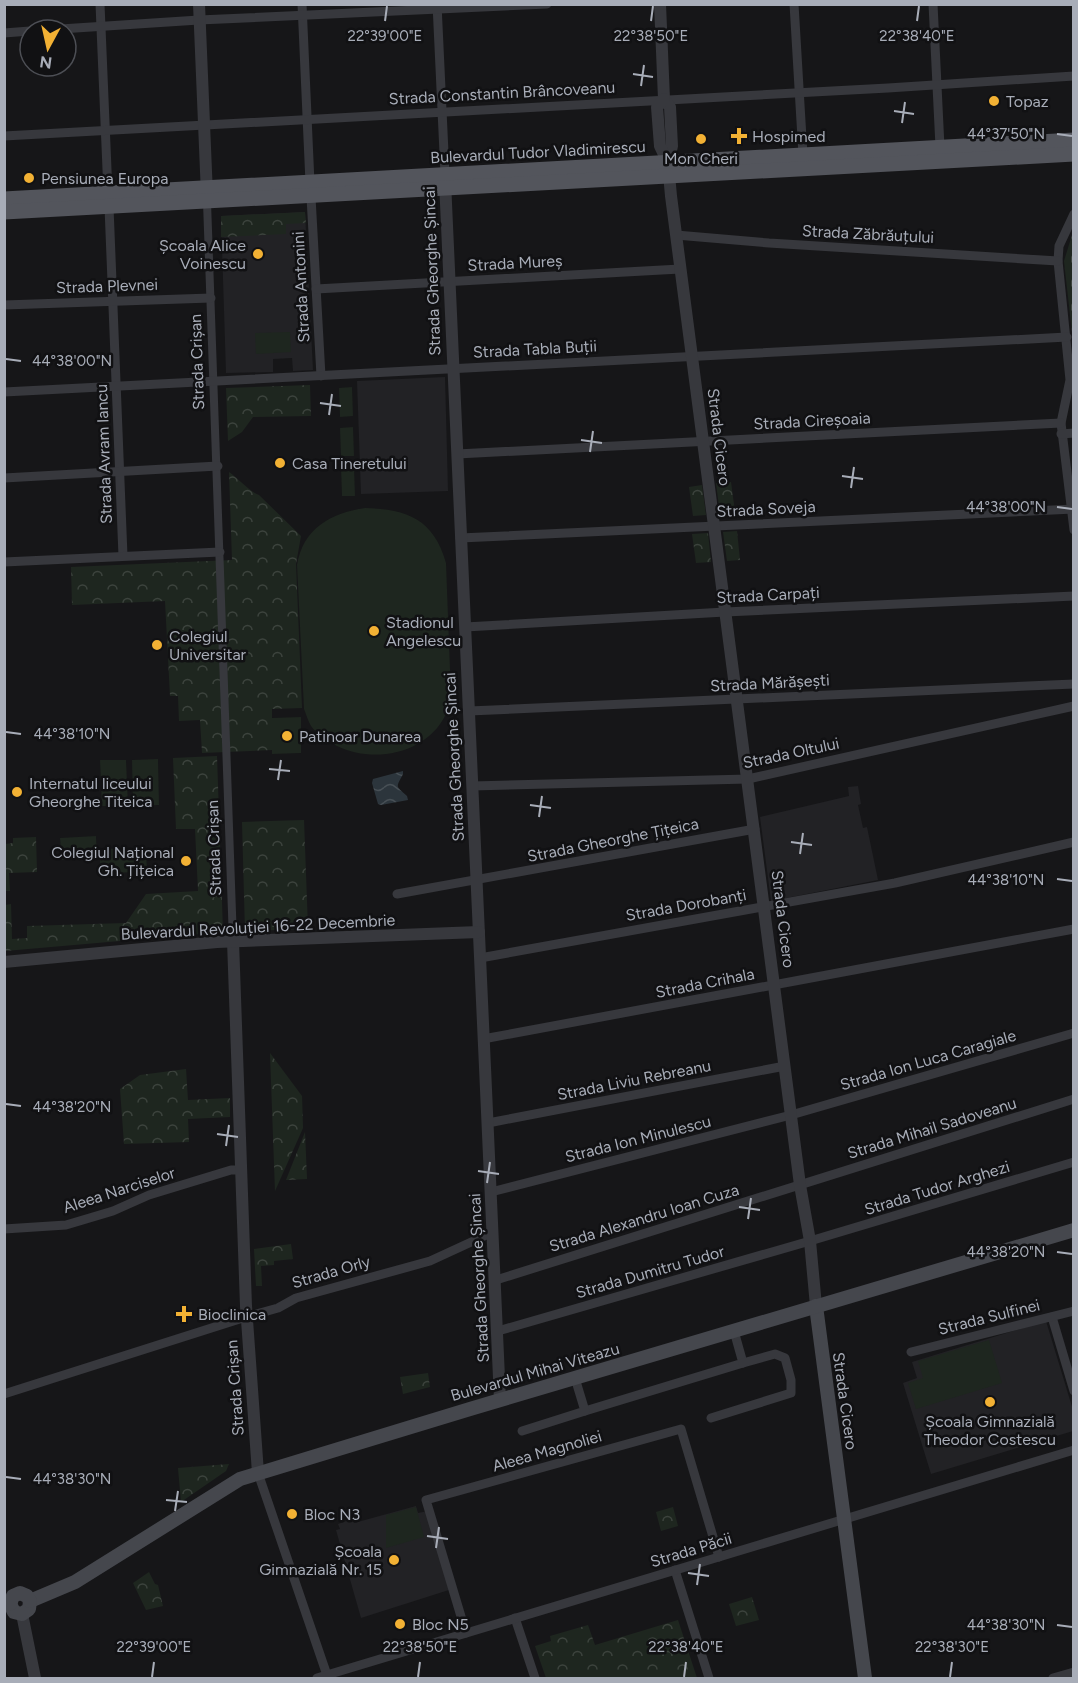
<svg xmlns="http://www.w3.org/2000/svg" width="1078" height="1683" font-family="Figtree,sans-serif">
<style>
.built{fill:#222225}
.forest{fill:url(#forest-crowns)}
.cemetery{fill:url(#cemetery-stones)}
.garden{fill:#1e261f}
.water{fill:url(#water-waves)}
.lines{fill:none;stroke-linecap:round;stroke-linejoin:round}
.pedestrian{stroke:#37383d;stroke-width:8}
.minor{stroke:#37383d;stroke-width:9}
.tertiary{stroke:#37383d;stroke-width:12}
.secondary{stroke:#45474d;stroke-width:14}
.primary{stroke:#53555c;stroke-width:15}
.ticks{fill:none;stroke:#a8adb8;stroke-width:2}
.poi-dot{fill:#f2b134;stroke:#111113;stroke-width:2}
.labels{text-anchor:middle;dominant-baseline:central;stroke-width:5;stroke-linejoin:round;paint-order:stroke}
.street-label{font-size:16px;fill:#a8adb8;stroke:#111113}
.poi-label{font-size:16px;fill:#a8adb8;stroke:#111113;text-anchor:start}
.ticks-label{font-size:15px;text-anchor:middle;fill:#a8adb8;stroke:#111113;stroke-width:5;stroke-linejoin:round;paint-order:stroke}
</style>
<defs>
<pattern id="forest-crowns" width="20" height="18" patternUnits="userSpaceOnUse" patternTransform="scale(1.5)"><rect width="20" height="18" fill="#1e261f"/><path d="M2 6a3 3 0 1 1 6 0M12 15a3 3 0 1 1 6 0" fill="none" stroke="#3c433d"/></pattern>
<pattern id="cemetery-stones" width="16" height="16" patternUnits="userSpaceOnUse" patternTransform="scale(1.5)"><rect width="16" height="16" fill="#1e261f"/><path d="M2 7V4a2 2 0 0 1 4 0v3zM10 15v-3a2 2 0 0 1 4 0v3z" fill="#3c433d"/></pattern>
<pattern id="water-waves" width="16" height="10" patternUnits="userSpaceOnUse" patternTransform="scale(1.5)"><rect width="16" height="10" fill="#2c353c"/><path d="M0 5q4-4 8 0t8 0" fill="none" stroke="#485056"/></pattern>
</defs>
<rect width="100%" height="100%" fill="#161618"/>
<g class="built">
<path d="M305 212 313 370 293 371 292 358 273 359V372L226 373 221 216Z"/>
<path d="M445 377 448 491 361 494 357 381Z"/>
<path d="M858 786 861 804 858 805 863 828 867 827 878 880 771 901 760 817 849 796 848 787Z"/>
<path d="M1046 1321 1073 1410V1431L931 1474 903 1383 917 1378 912 1362Z"/>
<path d="M416 1506 418 1513 428 1511 452 1589 361 1618 336 1530 340 1529 338 1524 352 1519 354 1523Z"/>
</g>
<g class="forest">
<path d="M305 212 306 223 286 224V234L221 237V216Z"/>
<path d="M310 385 311 416 253 417 242 432 228 441 226 388Z"/>
<path d="M229 472C239 479 250 492 259 495L301 536 296 564 302 708 272 709V750L202 753 200 720 179 721 178 696H170L165 601 72 605 71 567 232 560Z"/>
<path d="M731 482 735 512 720 514 716 483Z"/>
<path d="M702 485 706 515 693 516 689 487Z"/>
<path d="M737 531 740 560 727 561 723 532Z"/>
<path d="M708 533 711 562 696 563 692 534Z"/>
<path d="M217 756 223 932 5 951V905L11 904 12 939 27 938V926L126 923 146 894 198 891 195 829H176L173 758Z"/>
<path d="M304 820 308 929 245 931 242 822Z"/>
<path d="M36 837 37 872 9 873 10 891H5V844L13 843V838Z"/>
<path d="M270 1053 302 1096 303 1128 275 1191Z"/>
<path d="M186 1069 188 1100 230 1098V1117L188 1119 189 1142 124 1144 120 1089 140 1075Z"/>
<path d="M305 1132 307 1179 286 1180Z"/>
<path d="M291 1244 293 1259 274 1261V1265L261 1266 262 1286H256L254 1249Z"/>
<path d="M428 1373 430 1387 403 1394 400 1377Z"/>
<path d="M229 1464 226 1471 181 1502 178 1468Z"/>
<path d="M673 1507 678 1526 661 1531 656 1512Z"/>
<path d="M149 1572 155 1584 158 1585 163 1606 146 1610 133 1583Z"/>
<path d="M752 1597 759 1620 736 1626 729 1604Z"/>
<path d="M678 1620 697 1678H546L535 1646 551 1641 550 1636 588 1625 595 1645Z"/>
</g>
<path class="cemetery" d="M1073 232V341L1064 261Z"/>
<g class="garden">
<path d="M290 332 291 352 256 354 255 333Z"/>
<path d="M352 387 353 416 340 417 339 388Z"/>
<path d="M353 427 354 456H341L340 428Z"/>
<path d="M341 467H354L355 496H342Z"/>
<path d="M365 508C408 509 434 520 446 563L451 696C449 702 448 709 446 714 427 754 374 764 337 746 328 741 317 734 311 726 308 721 306 714 304 709L297 565C303 529 330 513 365 508Z"/>
<path d="M301 717V753L272 754V718Z"/>
<path d="M158 759 159 805 133 806 132 760Z"/>
<path d="M100 760H126L128 806H102Z"/>
<path d="M96 836 97 858 62 860 60 838Z"/>
<path d="M146 848 147 872 100 873V849Z"/>
<path d="M989 1340 1002 1383 916 1409 908 1383 923 1378 918 1361Z"/>
<path d="M416 1507 424 1537 386 1548V1515Z"/>
</g>
<path class="water" d="M403 771V774C396 788 395 785 407 796L408 800 381 805 378 804 372 783 373 779Z"/>
<g class="lines">
<path class="pedestrian" d="M207 202 233 941"/>
<g class="minor">
<path d="M100 4 108 193"/>
<path d="M302 4 310 183"/>
<path d="M437 4 445 174"/>
<path d="M794 4 803 155"/>
<path d="M933 4 940 147"/>
<path d="M45 30 199 20 547 4"/>
<path d="M4 33 30 31"/>
<path d="M4 136 888 88 1074 76"/>
<path d="M311 197 321 376"/>
<path d="M109 207 123 556"/>
<path d="M1074 214 1059 246 1058 261 1070 380 1061 423 1074 530"/>
<path d="M676 235 769 243 1058 261"/>
<path d="M316 289 680 269"/>
<path d="M4 305 211 298"/>
<path d="M4 392 1067 337"/>
<path d="M1061 434 1074 433"/>
<path d="M457 454 1061 423"/>
<path d="M4 478 218 466"/>
<path d="M460 538 1074 509"/>
<path d="M4 562 220 552"/>
<path d="M465 627 725 612 1074 596"/>
<path d="M469 711 1074 684"/>
<path d="M472 786 748 779 1074 706"/>
<path d="M397 894 755 829"/>
<path d="M480 958 895 883 1074 842"/>
<path d="M483 1039 1074 929"/>
<path d="M488 1123 785 1066"/>
<path d="M491 1192 791 1115 1074 1033"/>
<path d="M4 1229 66 1225 113 1211 149 1195 231 1170H241"/>
<path d="M496 1280 1074 1099"/>
<path d="M1052 1317 1074 1391"/>
<path d="M498 1331 810 1241 1074 1162"/>
<path d="M911 1352 1074 1311"/>
<path d="M4 1394 246 1317 278 1308 296 1298 430 1261 493 1232"/>
<path d="M585 1411 743 1363 734 1331"/>
<path d="M711 1418 791 1393V1380L785 1358 775 1354 743 1363"/>
<path d="M522 1431 585 1411 575 1378"/>
<path d="M258 1473 328 1678"/>
<path d="M675 1570 709 1678"/>
<path d="M515 1618 535 1678"/>
<path d="M466 1633 426 1500 681 1429 719 1557"/>
<path d="M317 1678 1074 1450"/>
<path d="M1053 1678 1074 1672"/>
</g>
<g class="tertiary">
<path d="M199 4 207 195"/>
<path d="M660 4 664 99 670 107 672 146 668 163 671 196 800 1185 810 1241 816 1306"/>
<path d="M664 99 657 107 660 146 668 163"/>
<path d="M445 181 500 1400"/>
<path d="M233 941 246 1306 258 1473"/>
<path d="M4 962 217 942 479 932"/>
<path d="M22 1614 35 1678"/>
</g>
<g class="secondary">
<path d="M816 1306 865 1678"/>
<path d="M30 1601 75 1582 240 1479 470 1409 1074 1230"/>
<path d="M10 1604 14 1612 22 1614 29 1609 30 1601"/>
<path d="M10 1604 13 1596 20 1593 27 1596 30 1601"/>
</g>
<g class="primary">
<path d="M4 199 1074 140"/>
<path d="M4 212 1074 154"/>
</g>
</g>
<path class="ticks" d="M385 21 387 6M651 21 653 6M917 21 919 6M633 74 653 77M641 86 644 65M894 111 914 114M902 123 905 102M1057 134 1072 136M6 359 21 361M320 403 341 406M329 415 332 394M581 440 602 443M590 452 593 431M842 476 863 479M851 488 854 467M1057 507 1072 509M6 732 21 734M269 769 290 771M278 780 281 760M530 805 551 808M539 817 542 796M791 842 812 845M800 854 803 833M1057 879 1072 881M6 1104 21 1106M217 1134 238 1137M226 1146 229 1125M478 1171 499 1174M487 1183 490 1162M739 1207 760 1210M748 1219 751 1198M1057 1252 1072 1254M6 1477 21 1479M166 1500 187 1502M175 1511 178 1491M427 1536 448 1539M436 1548 439 1527M688 1573 709 1576M697 1585 700 1564M1057 1625 1072 1627M152 1677 154 1662M418 1677 420 1662M684 1677 686 1662M950 1677 952 1662"/>
<g class="poi-dot">
<circle cx="994" cy="101" r="6"/>
<path d="M736 127h6v6h6v6h-6v6h-6v-6h-6v-6h6z"/>
<circle cx="701" cy="139" r="6"/>
<circle cx="29" cy="178" r="6"/>
<circle cx="258" cy="254" r="6"/>
<circle cx="280" cy="463" r="6"/>
<circle cx="374" cy="631" r="6"/>
<circle cx="157" cy="645" r="6"/>
<circle cx="287" cy="736" r="6"/>
<circle cx="17" cy="792" r="6"/>
<circle cx="186" cy="861" r="6"/>
<path d="M181 1305h6v6h6v6h-6v6h-6v-6h-6v-6h6z"/>
<circle cx="990" cy="1402" r="6"/>
<circle cx="292" cy="1514" r="6"/>
<circle cx="394" cy="1560" r="6"/>
<circle cx="400" cy="1624" r="6"/>
</g>
<g class="labels">
<g class="street-label">
<text transform="translate(502 93) rotate(-3)">Strada Constantin Brâncoveanu</text>
<text transform="translate(538 152) rotate(-3)">Bulevardul Tudor Vladimirescu</text>
<text transform="translate(868 234) rotate(3)">Strada Zăbrăuțului</text>
<text transform="translate(515 263) rotate(-3)">Strada Mureș</text>
<text transform="translate(432 271) rotate(-92)">Strada Gheorghe Șincai</text>
<text transform="translate(107 286) rotate(-2)">Strada Plevnei</text>
<text transform="translate(301 287) rotate(-93)">Strada Antonini</text>
<text transform="translate(535 349) rotate(-3)">Strada Tabla Buții</text>
<text transform="translate(197 362) rotate(-92)">Strada Crișan</text>
<text transform="translate(812 421) rotate(-3)">Strada Cireșoaia</text>
<text transform="translate(719 437) rotate(83)">Strada Cicero</text>
<text transform="translate(104 454) rotate(-92)">Strada Avram Iancu</text>
<text transform="translate(766 509) rotate(-3)">Strada Soveja</text>
<text transform="translate(768 595) rotate(-3)">Strada Carpați</text>
<text transform="translate(770 683) rotate(-3)">Strada Mărășești</text>
<text transform="translate(791 753) rotate(-12)">Strada Oltului</text>
<text transform="translate(454 757) rotate(-93)">Strada Gheorghe Șincai</text>
<text transform="translate(613 840) rotate(-11)">Strada Gheorghe Țițeica</text>
<text transform="translate(214 848) rotate(-92)">Strada Crișan</text>
<text transform="translate(686 905) rotate(-10)">Strada Dorobanți</text>
<text transform="translate(783 919) rotate(83)">Strada Cicero</text>
<text transform="translate(258 927) rotate(-3)">Bulevardul Revoluției 16-22 Decembrie</text>
<text transform="translate(705 983) rotate(-11)">Strada Crihala</text>
<text transform="translate(928 1060) rotate(-16)">Strada Ion Luca Caragiale</text>
<text transform="translate(634 1080) rotate(-11)">Strada Liviu Rebreanu</text>
<text transform="translate(932 1128) rotate(-17)">Strada Mihail Sadoveanu</text>
<text transform="translate(638 1139) rotate(-14)">Strada Ion Minulescu</text>
<text transform="translate(937 1188) rotate(-17)">Strada Tudor Arghezi</text>
<text transform="translate(119 1190) rotate(-18)">Aleea Narciselor</text>
<text transform="translate(644 1218) rotate(-17)">Strada Alexandru Ioan Cuza</text>
<text transform="translate(331 1272) rotate(-16)">Strada Orly</text>
<text transform="translate(650 1272) rotate(-16)">Strada Dumitru Tudor</text>
<text transform="translate(479 1278) rotate(-93)">Strada Gheorghe Șincai</text>
<text transform="translate(989 1317) rotate(-14)">Strada Sulfinei</text>
<text transform="translate(535 1372) rotate(-16)">Bulevardul Mihai Viteazu</text>
<text transform="translate(235 1388) rotate(-94)">Strada Crișan</text>
<text transform="translate(845 1401) rotate(82)">Strada Cicero</text>
<text transform="translate(547 1451) rotate(-16)">Aleea Magnoliei</text>
<text transform="translate(691 1550) rotate(-17)">Strada Păcii</text>
</g>
<g class="poi-label">
<text x="1006" y="101">Topaz</text>
<text x="752" y="136">Hospimed</text>
<text x="701" y="158" text-anchor="middle">Mon Cheri</text>
<text x="41" y="178">Pensiunea Europa</text>
<text x="246" y="245" text-anchor="end">Școala Alice<tspan x="246" dy="18">Voinescu</tspan></text>
<text x="292" y="463">Casa Tineretului</text>
<text x="386" y="622">Stadionul<tspan x="386" dy="18">Angelescu</tspan></text>
<text x="169" y="636">Colegiul<tspan x="169" dy="18">Universitar</tspan></text>
<text x="299" y="736">Patinoar Dunarea</text>
<text x="29" y="783">Internatul liceului<tspan x="29" dy="18">Gheorghe Titeica</tspan></text>
<text x="174" y="852" text-anchor="end">Colegiul Național<tspan x="174" dy="18">Gh. Țițeica</tspan></text>
<text x="198" y="1314">Bioclinica</text>
<text x="990" y="1421" text-anchor="middle">Școala Gimnazială<tspan x="990" dy="18">Theodor Costescu</tspan></text>
<text x="304" y="1514">Bloc N3</text>
<text x="382" y="1551" text-anchor="end">Școala<tspan x="382" dy="18">Gimnazială Nr. 15</tspan></text>
<text x="412" y="1624">Bloc N5</text>
</g>
</g>
<g class="ticks-label">
<text x="385" y="41">22°39'00"E</text>
<text x="651" y="41">22°38'50"E</text>
<text x="917" y="41">22°38'40"E</text>
<text x="1006" y="139">44°37'50"N</text>
<text x="72" y="366">44°38'00"N</text>
<text x="1006" y="512">44°38'00"N</text>
<text x="72" y="739">44°38'10"N</text>
<text x="1006" y="885">44°38'10"N</text>
<text x="72" y="1112">44°38'20"N</text>
<text x="1006" y="1257">44°38'20"N</text>
<text x="72" y="1484">44°38'30"N</text>
<text x="1006" y="1630">44°38'30"N</text>
<text x="154" y="1652">22°39'00"E</text>
<text x="420" y="1652">22°38'50"E</text>
<text x="686" y="1652">22°38'40"E</text>
<text x="952" y="1652">22°38'30"E</text>
</g>
<rect width="1078" height="1683" fill="none" stroke="#a8adb8" stroke-width="12"/>
<g transform="translate(48 48) rotate(188)"><circle r="28" fill="#111113" stroke="#4d4f55" stroke-width="1.5"/>
<path d="M0-4.5L10 22L0 15L-10 22Z" fill="#f2b134"/>
<text y="-9" font-size="16" font-weight="bold" text-anchor="middle" fill="#a8adb8">N</text>
</g>
</svg>
